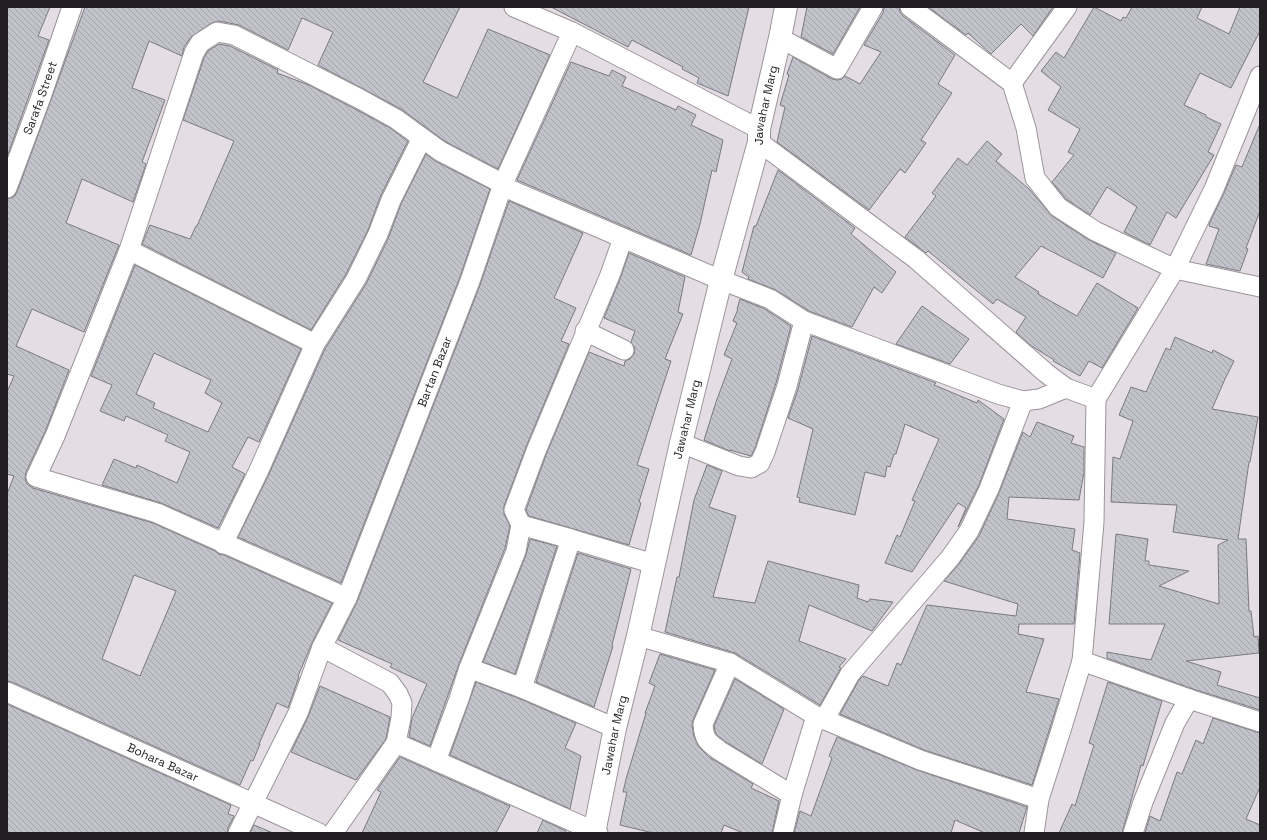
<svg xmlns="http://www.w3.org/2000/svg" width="1267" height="840" font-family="'Space Grotesk',sans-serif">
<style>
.building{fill:url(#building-back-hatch);stroke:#7a7a81;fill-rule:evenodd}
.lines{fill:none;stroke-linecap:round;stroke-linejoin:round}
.street-casing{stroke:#9b949a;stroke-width:21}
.secondary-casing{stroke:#9b949a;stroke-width:24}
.street{stroke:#fff;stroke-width:19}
.secondary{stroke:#fff;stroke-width:22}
.labels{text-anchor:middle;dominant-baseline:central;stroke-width:4;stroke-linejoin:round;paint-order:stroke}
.street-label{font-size:12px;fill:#211f21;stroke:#f1eaf0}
</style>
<defs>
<pattern id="building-back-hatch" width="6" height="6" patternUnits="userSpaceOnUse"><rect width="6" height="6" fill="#c2c2ca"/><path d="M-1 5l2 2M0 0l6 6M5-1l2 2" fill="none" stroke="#a6a6ad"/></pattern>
</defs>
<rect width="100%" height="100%" fill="#e4dde3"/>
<g class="building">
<path d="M7 7H50L38 36 49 40 7 157Z"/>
<path d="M85 7H460L423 82 457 98 488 29 550 55 498 169 446 142 401 109 318 65 333 32 302 18 288 50 239 25 219 21 212 23 191 37 184 47 182 56 149 41 132 88 165 100 142 162 146 164 133 202 82 179 66 223 119 245 84 332 32 309 16 346 69 370 45 432 26 472 25 478 27 484 33 488 153 523 215 551 219 554 224 555 332 603 312 643 298 676 299 677 288 708 277 703 259 744H260L253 761 251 760 240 785 12 682 7 681V494L14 476 7 474V392L14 376 7 374V199L14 197 17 192ZM134 575 176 591 140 676 102 659Z"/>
<path d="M551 7H749L728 96 697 83 699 78 682 69 683 67 632 40 628 47Z"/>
<path d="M807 7H860L833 54 801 37Z"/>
<path d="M884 7H899L900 12 903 16 955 55 938 84 952 93 921 140 926 143 905 173 900 169 869 210 777 142 785 107 780 105 789 75 787 74 793 57 832 79 838 80 842 79 845 76 860 84 881 52 864 45 883 13Z"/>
<path d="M928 7H1053L1033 36 1021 24 991 54 968 33 966 35Z"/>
<path d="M1094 7 1121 21 1123 17 1126 18 1132 7H1202L1197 18 1229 34 1240 7H1260V31L1231 88 1200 73 1184 105 1206 115V117L1221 124 1208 152 1214 155 1176 218 1167 212 1150 245 1124 232 1137 207 1107 187 1090 215 1066 199 1052 182 1074 155 1068 152 1080 129 1048 110 1061 87 1041 71 1056 52 1064 58Z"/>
<path d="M219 44 230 46 278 70 277 73 309 85 355 109 390 128 408 141 381 195 368 230 346 274 311 330 142 244 150 225 190 239 196 226H197L234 141 183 120 204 58 208 51Z"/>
<path d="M571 62 609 76 612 70 626 77 622 86 676 110 678 106 696 115 691 125 723 140 716 172 712 170 700 224 691 255 517 180Z"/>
<path d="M1260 124V211L1246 248 1248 249 1240 271 1206 264 1219 229 1209 226 1210 222 1224 193 1236 165 1242 167Z"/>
<path d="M987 141 1002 154 996 161 1029 189 1052 216 1089 240 1116 253 1103 278 1041 246 1015 277 1039 292 1038 294 1077 316 1097 283 1138 308 1102 368 1089 361 1080 376 1053 361 1054 360 1030 345 1016 332 1026 317 997 299 993 304 928 251 926 253 905 237 936 196 932 193 958 158 967 165Z"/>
<path d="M426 154 435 161 490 189 460 277 341 583 238 537 269 474 325 349 366 284 388 239 401 204Z"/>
<path d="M778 170 855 228 851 234 896 272 882 293 874 287 852 327 809 311 776 290 748 279 749 277 742 272 754 226H756Z"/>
<path d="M509 201 583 233 554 298 576 308 561 341 569 344 526 447 504 506V514L510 526 505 548 459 664 430 746 409 737 412 718 427 684 390 667 392 664 338 640 357 602 480 285Z"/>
<path d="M629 253 685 277 678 312 683 314 665 359 671 361 637 465 649 469 639 502 641 503 629 545 529 516 526 510 546 455 589 352 624 366 625 361 630 359 634 354 635 349 631 342 635 331 604 318 620 279Z"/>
<path d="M135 265 301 349 259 442 248 437 232 467 245 474 218 528 161 503 102 485 114 459 136 468 137 465 177 483 190 452 165 441 168 435 126 416 124 421 100 411 112 385 91 376ZM154 353 211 380 205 393 222 403 208 432 153 408 155 403 136 394Z"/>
<path d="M740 299 765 309 791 326 776 383 755 448 751 456 730 450V451L704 440 716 402 732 359 724 355 737 323 733 321 738 309H737Z"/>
<path d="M922 306 969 339 950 364 896 344Z"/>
<path d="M812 336 936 383 934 385 977 403 978 400 1004 419 979 485 958 527 966 508 958 503 912 572 885 563 897 535 900 537 915 501 912 500 939 439 905 424 896 454H894L890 467 887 466 885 477 865 472 855 515 799 502 800 498 797 497 813 429 788 418 798 389Z"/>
<path d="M1175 337 1212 353 1213 350 1234 361 1225 379 1212 409 1258 417 1250 462H1249L1238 539H1246L1249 611H1251L1254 637 1258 636 1259 653 1186 661 1221 672 1217 685 1260 698V710L1193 689 1107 658V652L1151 660 1165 624H1109L1116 534 1148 539 1145 561H1149V565L1189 571 1159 586 1219 604 1218 545 1228 540 1173 532 1177 505 1111 502 1113 457 1120 459 1133 421 1119 415 1131 387 1146 392 1166 348 1170 350Z"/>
<path d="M1037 422 1074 436 1071 443 1084 447V472L1079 500 1009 497 1007 519 1075 529 1072 550 1080 553 1074 624H1019L1018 634 1044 639 1026 692 1059 699 1032 785 924 750 840 714 859 680 863 676 888 686 897 663 901 665 927 605 1016 616 1018 604 944 581 959 564 979 536 999 493 1023 432 1030 437Z"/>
<path d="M707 465 722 471 709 507 736 516 713 597 755 603 768 561 859 585 857 598 868 602 870 599 893 602 872 631 809 605 799 641 846 659 839 667 841 668 820 705 735 653 665 632 677 577H679L694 500Z"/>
<path d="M530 539 557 546 515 674 483 662 526 555Z"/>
<path d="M578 553 631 569 612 645 613 646 594 707 536 682Z"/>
<path d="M660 654 715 670 693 720 692 725 694 737 699 747 709 757 753 784 751 788 779 801 772 833H743L724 825 721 833H653L620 825 627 792H623L626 779 646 713H645L655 686 649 683Z"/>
<path d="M735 679 784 709 762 764 726 742 717 735 715 731 714 726Z"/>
<path d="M476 682 518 698 576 723 565 748 581 756 570 809 450 755Z"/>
<path d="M1108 682 1162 701 1143 766 1141 765 1122 833H1059L1072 804 1075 806 1094 745 1089 743Z"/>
<path d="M320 686 390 717 386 739 356 780 291 752 308 717Z"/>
<path d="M7 704 231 805 228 814 234 816 228 828 227 833H7Z"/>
<path d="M1213 718 1260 733V787L1246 819 1260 825V833H1145L1150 816 1160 821 1177 772 1182 774 1196 740 1203 744Z"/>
<path d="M837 737 917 770 1027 807 1019 833H985L955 820 951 833H794L800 811 811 816 832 758 829 756Z"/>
<path d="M400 757 510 806 496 833H362L381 792 377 790Z"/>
<path d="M543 820 566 831 565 833H537Z"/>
<path d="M254 825 273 833H250Z"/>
</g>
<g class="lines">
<g class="street-casing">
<g id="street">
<path d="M514 7 572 32 759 129"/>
<path d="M910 7 1012 83 1026 128 1035 178 1058 207 1095 231 1175 269 1260 287"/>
<path d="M780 38 837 69 873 7"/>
<path d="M1012 83 1067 7"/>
<path d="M759 142 916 259 1046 373 1066 388 1096 399"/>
<path id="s1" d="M7 188 41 97 72 7"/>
<path d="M129 250 315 344"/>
<path d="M585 331 624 350"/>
<path d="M681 443 739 466 751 468 760 463 765 452 787 386 804 321"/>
<path d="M521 525 571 539 522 688"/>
<path d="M571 539 654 564"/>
<path d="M223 544 259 470 315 344 356 279 378 234 391 200 422 138"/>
<path d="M347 598 157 513 36 477 55 436 129 250 194 53 200 43 217 32 234 35 360 99 396 119 440 151 503 184 511 190 721 280 770 299 804 321 998 394 1023 401 1039 399 1066 388"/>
<path d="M638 636 730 663 816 716 920 760 1039 799"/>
<path d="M322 647 390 683 398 694 402 703 401 718 396 743 333 833"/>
<path d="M1082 661 1189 699 1260 722"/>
<path d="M730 663 703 724C704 740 708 742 720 751L792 795 816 716"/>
<path d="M469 668 522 688 615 728"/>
<path id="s2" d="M7 692 319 833"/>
<path d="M824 720 850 674 950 558 969 531 989 489 1023 401"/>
<path d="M396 743 598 833"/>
<path d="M436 761 459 699 469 668 516 551 521 525 514 510 536 451 610 275 623 238"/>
<path id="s3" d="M238 833 298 713 322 647 347 598 470 281 503 184 572 32"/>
<path d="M783 833 792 795"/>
<path d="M1034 833 1039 799 1062 727 1082 661 1094 522 1096 399 1175 269 1214 189 1260 76"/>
<path d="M1133 833 1143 802 1175 723 1189 699"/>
</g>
</g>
<g class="secondary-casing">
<g id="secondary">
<path id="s4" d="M594 833 615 728 638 636 681 443 721 280 759 142V129L780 38 786 7"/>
</g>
</g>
<use href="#street" class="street"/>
<use href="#secondary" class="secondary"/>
</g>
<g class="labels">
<g class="street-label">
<text stroke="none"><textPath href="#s1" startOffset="96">Sarafa Street</textPath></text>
<text stroke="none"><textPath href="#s4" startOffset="748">Jawahar Marg</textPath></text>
<text stroke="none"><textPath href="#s3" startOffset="502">Bartan Bazar</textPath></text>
<text stroke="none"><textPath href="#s4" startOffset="424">Jawahar Marg</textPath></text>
<text stroke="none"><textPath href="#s4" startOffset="100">Jawahar Marg</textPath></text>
<text stroke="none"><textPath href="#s2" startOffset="171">Bohara Bazar</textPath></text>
</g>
</g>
<rect width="1267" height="840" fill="none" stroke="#211f21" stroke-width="16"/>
</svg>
